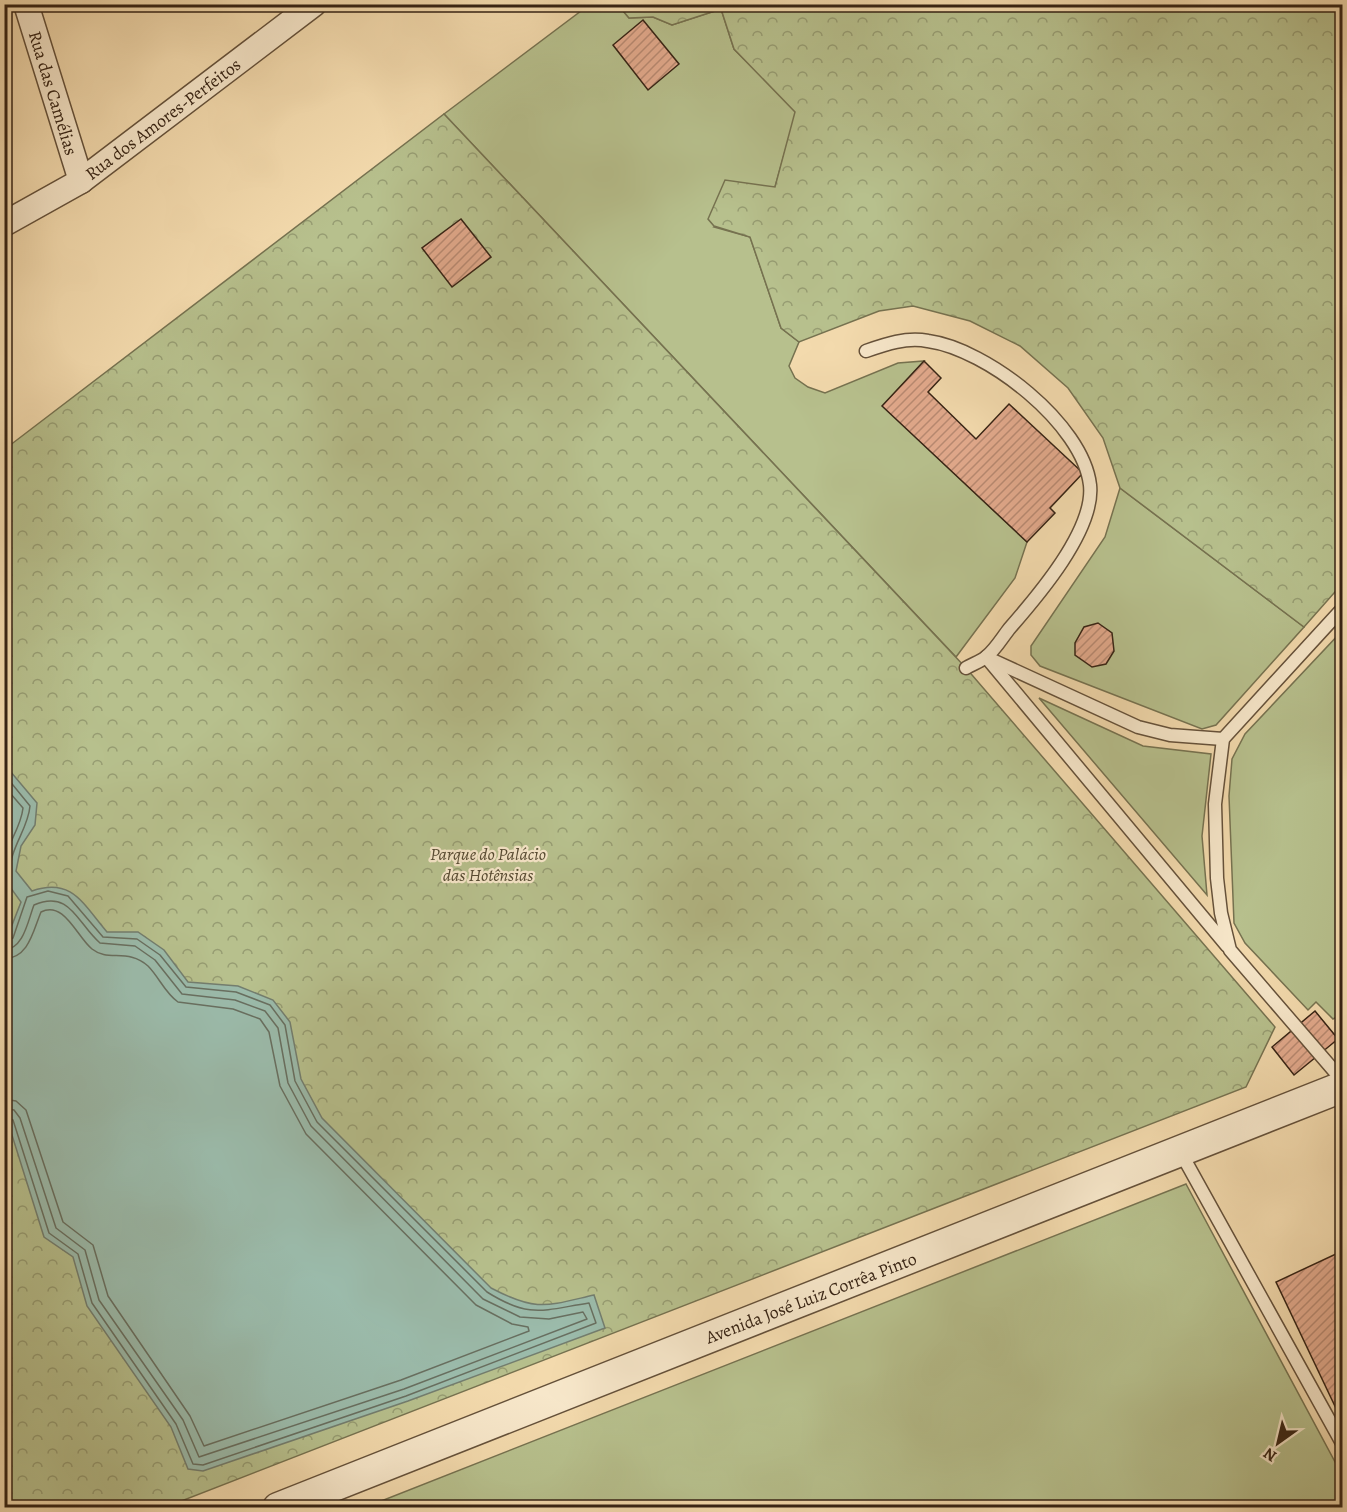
<svg xmlns="http://www.w3.org/2000/svg" width="1347" height="1512" font-family="Alegreya,serif">
<style>
.grass{fill:#b7c08d;stroke:#767250;stroke-width:1.5}
.forest{fill:url(#forest-crowns);stroke:#767250;stroke-width:1.5}
.water{fill:#9bbbab;stroke:#737e6f;stroke-width:1.5}
.lines{fill:none;stroke-linecap:round;stroke-linejoin:round}
.shore{stroke:#686f60;stroke-width:1.5}
.building{fill:url(#building-hatch);stroke:#362314;stroke-width:1.5}
.service-casing{stroke:#65513a;stroke-width:15}
.minor-casing{stroke:#65513a;stroke-width:27}
.tertiary-casing{stroke:#65513a;stroke-width:33}
.service{stroke:#f7e7ca;stroke-width:12}
.minor{stroke:#f7e7ca;stroke-width:24}
.tertiary{stroke:#f7e7ca;stroke-width:30}
.labels{text-anchor:middle;dominant-baseline:central;stroke-width:4.5;stroke-linejoin:round;paint-order:stroke}
.street-label{font-size:18px;fill:#362314;stroke:#f7e7ca}
.park-label{font-size:18px;font-style:italic;fill:#564a32;stroke:#f7e7ca}
</style>
<defs>
<pattern id="forest-crowns" width="20" height="18" patternUnits="userSpaceOnUse" patternTransform="scale(1.5)"><rect width="20" height="18" fill="#b7c08d"/><path d="M2 6a3 3 0 1 1 6 0M12 15a3 3 0 1 1 6 0" fill="none" stroke="#969c72"/></pattern>
<pattern id="building-hatch" width="6" height="6" patternUnits="userSpaceOnUse" patternTransform="scale(1.5)"><rect width="6" height="6" fill="#e3aa8d"/><path d="M-1 1l2-2M0 6l6-6M5 7l2-2" fill="none" stroke="#b98a72"/></pattern>
</defs>
<rect width="100%" height="100%" fill="#f3daad"/>
<filter id="stains"><feTurbulence type="fractalNoise" baseFrequency=".00333" numOctaves="4"/><feColorMatrix values="0 0 0 0 .2 0 0 0 0 .09 0 0 0 0 .02 0 0 0 .5 -.17"/></filter>
<radialGradient id="worn" r=".72"><stop offset=".6" stop-color="#630" stop-opacity="0"/><stop offset="1" stop-color="#630" stop-opacity=".3"/></radialGradient>
<g class="grass">
<path d="M589 5H618L629 18 653 17 672 25 721 9 734 49 796 112 775 187 714 227 750 237 781 328 799 342 789 366 795 378 808 387 825 393 898 363 924 361 883 406 1027 542 1015 578 956 657 444 114Z"/>
<path d="M1120 488 1304 627 1216 725 1202 729 1040 666 1031 655V646L1105 537Z"/>
<path d="M1342 631V1014L1333 1019 1316 1002 1308 1010 1245 943 1234 923 1229 796 1232 759 1245 734Z"/>
<path d="M1039 698 1143 746 1211 754 1202 836 1207 895Z"/>
<path d="M1186 1184 1342 1475V1507H366Z"/>
</g>
<g class="forest">
<path d="M618 5H1342V584L1304 627 1120 488 1103 438 1068 388 1020 346 970 321 913 306 879 311 799 342 781 328 750 237 714 226 708 219 725 180 775 187 795 112 734 49 721 9 672 25 653 17 629 18Z"/>
<path d="M444 114 966 668 1275 1027 1246 1087 166 1507 5 1508V449Z"/>
</g>
<path class="water" d="M5 765 37 803 35 825 21 846 16 871 32 891C72 877 83 904 107 932H138L164 950 188 982 238 986 273 1000 290 1022 301 1079 322 1118 491 1288C537 1312 546 1306 594 1295L605 1328 408 1401 203 1471 188 1469 171 1427 87 1306 73 1257 44 1237 5 1113V943L21 902 5 880Z"/>
<g class="lines">
<g class="shore">
<path d="M4 774 30 806C28 831 7 850 11 876L4 878"/>
<path d="M4 786 23 808C21 827 9 841 4 860"/>
<path d="M4 942 13 938 27 897 48 891 68 896 103 937 137 939 160 955 186 987 236 992 270 1005 285 1025 295 1081 317 1122 487 1292C530 1319 543 1310 589 1303L596 1323 406 1396 203 1465 193 1464 176 1424 92 1303 78 1254 49 1233 13 1120 4 1116"/>
<path d="M4 950C24 949 28 920 34 905 70 889 77 923 100 943L135 946 155 960 182 994 235 1000 265 1011 278 1028 288 1083 311 1126 483 1299 520 1317 549 1319 583 1312 587 1319 404 1389 199 1457 183 1420 99 1300 85 1250 56 1228 20 1118 14 1110 4 1108"/>
<path d="M4 959C29 958 33 931 41 912 64 900 77 937 92 949 108 962 128 948 148 966 159 977 165 993 178 1002L233 1009 260 1019 269 1032 280 1086 306 1134 476 1305 512 1324 528 1327 529 1331 401 1380 204 1446 190 1416 108 1296 93 1245 63 1222 26 1110 16 1101 4 1099"/>
</g>
</g>
<g class="building">
<path d="M643 20 679 64 648 90 613 45Z"/>
<path d="M461 219 491 257 452 287 422 248Z"/>
<path d="M924 361 941 378 928 392 976 439 1009 404 1083 473 1050 508 1055 513 1027 542 882 406Z"/>
<path d="M1098 623 1112 633 1114 651 1106 664 1092 667 1075 655V643L1084 627Z"/>
<path d="M1315 1011 1338 1039 1294 1075 1272 1047Z"/>
<path d="M1338 1253 1342 1263V1421L1276 1282Z"/>
</g>
<g class="lines">
<g class="service-casing">
<g id="service">
<path d="M866 351C886 344 906 337 928 341 987 349 1083 424 1090 485 1095 530 1037 597 1009 629 1002 638 995 650 986 657 980 662 972 664 966 668"/>
<path d="M1342 609 1223 739 1215 804 1217 878 1221 913 1230 950 1342 1080"/>
<path d="M986 657 1227 946"/>
<path d="M990 659 1138 727 1170 735 1223 739"/>
<path d="M1181 1153 1342 1443"/>
</g>
</g>
<g class="minor-casing">
<g id="minor">
<path d="M26 4 81 181"/>
<path d="M4 224 81 181 314 4"/>
</g>
</g>
<g class="tertiary-casing">
<path id="tertiary" d="M278 1508 1342 1087"/>
</g>
<use href="#service" class="service"/>
<use href="#minor" class="minor"/>
<use href="#tertiary" class="tertiary"/>
</g>
<g class="labels">
<g class="street-label">
<text transform="translate(53 93) rotate(73)">Rua das Camélias</text>
<text transform="translate(163 119) rotate(-37)">Rua dos Amores-Perfeitos</text>
<text transform="translate(811 1298) rotate(-21)">Avenida José Luiz Corrêa Pinto</text>
</g>
<g class="park-label">
<text x="488" y="854">Parque do Palácio<tspan x="488" dy="21">das Hotênsias</tspan></text>
</g>
</g>
<rect width="1347" height="1512" fill="none" stroke="#f3daad" stroke-width="24"/>
<rect x="6" y="6" width="1335" height="1500" fill="none" stroke="#362314" stroke-width="3"/>
<rect x="12" y="12" width="1323" height="1488" fill="none" stroke="#362314" stroke-width="1.5"/>
<g transform="translate(1278 1443) rotate(214)" stroke="#f7e7ca" stroke-width="4.5" paint-order="stroke">
<path d="M0-4.5L10 22L0 15L-10 22Z" fill="#362314"/>
<text y="-9" font-size="16" font-weight="bold" text-anchor="middle" fill="#362314">N</text>
</g>
<rect width="100%" height="100%" filter="url(#stains)"/>
<rect width="100%" height="100%" fill="url(#worn)"/>
</svg>
